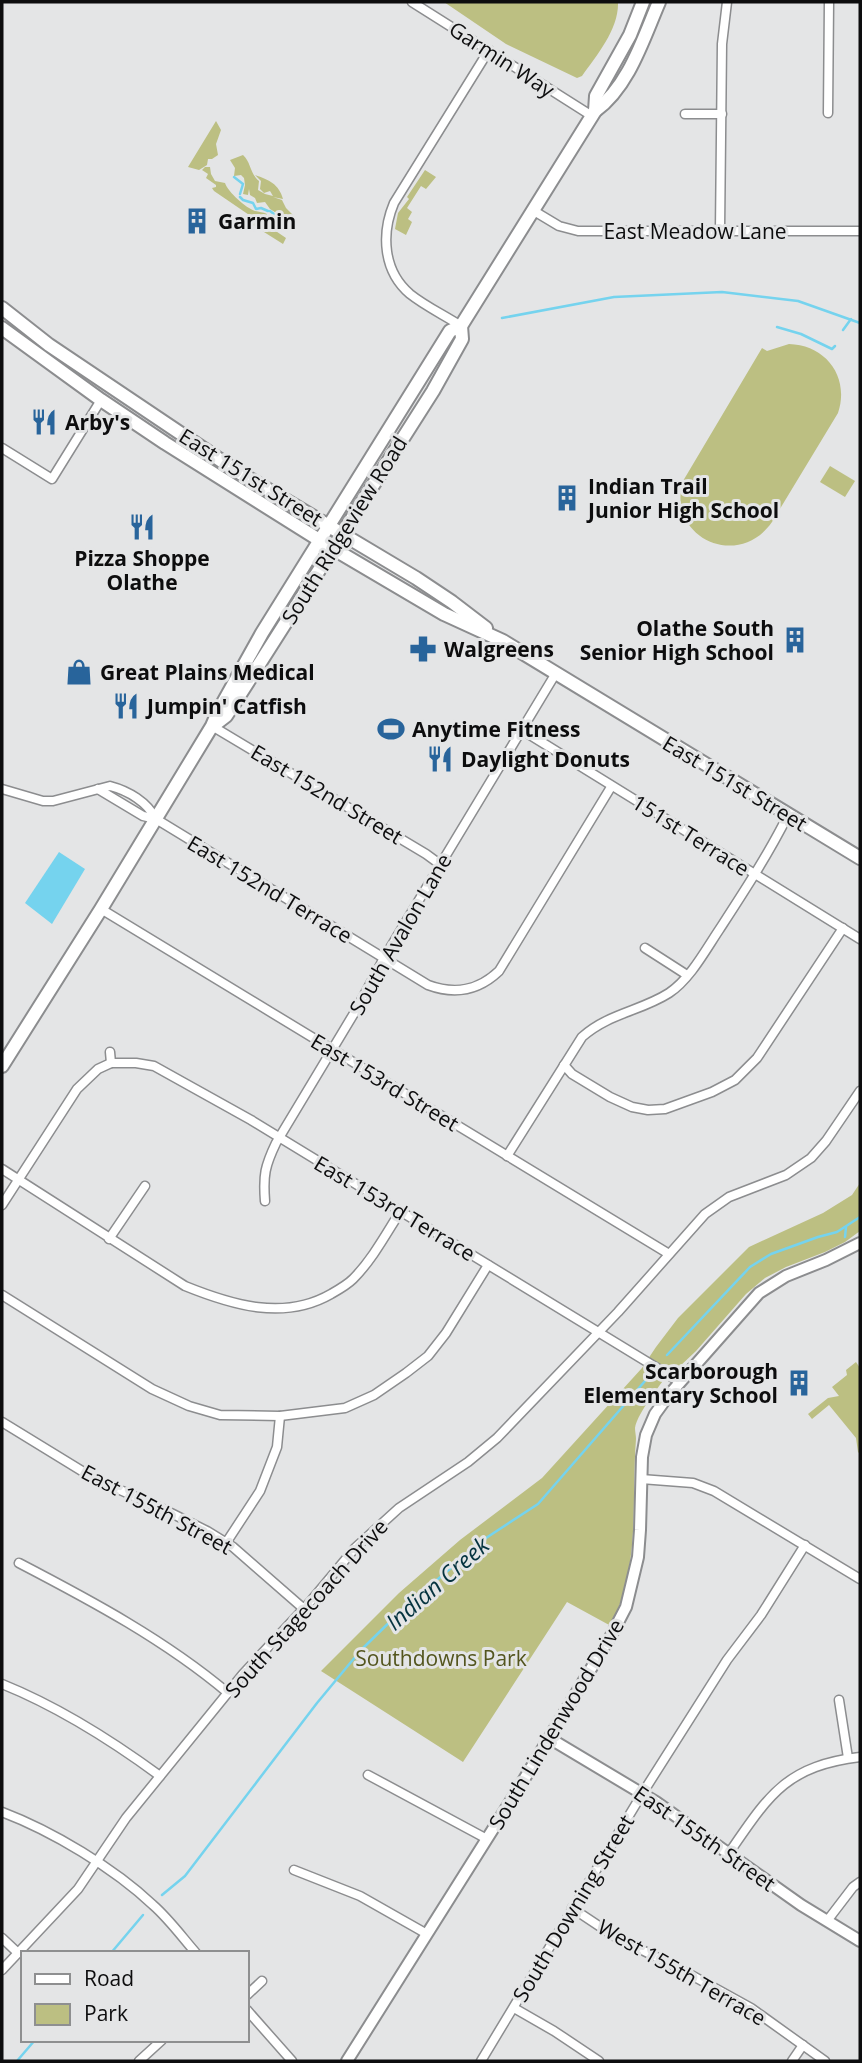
<svg xmlns="http://www.w3.org/2000/svg" width="862" height="2063" font-family="'Open Sans',sans-serif">
<style>
.green{fill:#bcbf82}
.water{fill:#75d3ee}
.lines{fill:none;stroke-linecap:round;stroke-linejoin:round}
.stream{stroke:#75d3ee;stroke-width:2.5}
.minor-casing{stroke:#8c8d8f;stroke-width:11}
.tertiary-casing{stroke:#8c8d8f;stroke-width:14}
.secondary-casing{stroke:#8c8d8f;stroke-width:16}
.primary-casing{stroke:#8c8d8f;stroke-width:16}
.minor{stroke:#fff;stroke-width:8}
.tertiary{stroke:#fff;stroke-width:10}
.secondary{stroke:#fff;stroke-width:12}
.primary{stroke:#fff;stroke-width:12}
.labels{text-anchor:middle;dominant-baseline:central;stroke-width:6;stroke-linejoin:round;paint-order:stroke}
.street-label{font-size:21px;fill:#0d0d0e;stroke:#e4e5e6}
.poi-label{font-size:21px;font-weight:bold;fill:#0d0d0e;stroke:#e4e5e6;text-anchor:start}
.park-label{font-size:21px;fill:#53551e;stroke:#e4e5e6}
.water-label{font-size:23px;font-style:italic;fill:#05333f;stroke:#e4e5e6}
</style>
<rect width="100%" height="100%" fill="#e4e5e6"/>
<g class="green">
<path d="M444 2H618C619 29 597 55 582 76L577 78 506 44Z"/>
<path d="M216 121 221 130 216 144 218 155 212 159H208L207 165 199 170 188 167Z"/>
<path d="M243 155C251 162 250 174 259 181L258 190 265 194 273 196 270 191 264 193 260 189 261 181 255 175C269 180 279 184 283 199L273 197 282 200 286 208 293 215 289 221 270 209 265 202 257 203 255 198 250 195 249 189 248 195 243 194 245 185 244 178 241 175 234 176 235 168 230 160Z"/>
<path d="M205 167H210L211 174 215 181 225 183C228 192 246 208 255 211 259 212 263 212 267 214L265 218 261 216 258 219 286 238 283 244 253 225 257 218 255 219 214 191 212 188 216 187V185L206 178 208 174 202 170Z"/>
<path d="M425 170 436 177 426 189 421 186 407 208 412 212 408 219 412 222 406 235 395 229 398 213 409 199 407 197Z"/>
<path d="M789 344C826 345 850 377 838 413L772 522C738 571 666 537 683 481L762 348 767 351Z"/>
<path d="M830 466 855 481 845 497 820 482Z"/>
<path d="M860 1183V1231L845 1242 825 1252 786 1267 765 1278 746 1294 696 1351 678 1368H672C663 1382 637 1413 635 1428 635 1432 636 1435 636 1439 631 1506 641 1562 611 1626L567 1602 463 1762 321 1671 399 1593 460 1540 542 1478 642 1368 656 1347 678 1318 749 1247 823 1213 852 1195Z"/>
<path d="M856 1362 860 1368V1454L858 1452 856 1438 829 1405 812 1419 808 1414 828 1398 839 1396 832 1387 847 1375 846 1370Z"/>
</g>
<path class="water" d="M59 852 85 869 52 924 25 903Z"/>
<g class="lines">
<g class="stream">
<path d="M234 177 243 184 240 194"/>
<path d="M240 197 243 200 253 203 256 209 261 208 268 211"/>
<path d="M270 211 274 214 276 218"/>
<path d="M502 318 614 297 722 292 798 301 860 323"/>
<path d="M777 327 801 334 832 349 835 346"/>
<path d="M843 330 851 319"/>
<path d="M845 1237 846 1227"/>
<path d="M860 1259V1260"/>
<path d="M667 1355 750 1267 771 1254 818 1237 837 1232 860 1217"/>
<path d="M162 1895 185 1876 317 1703 361 1650 403 1609 486 1538 538 1504 645 1381"/>
<path d="M111 1953 143 1915"/>
<path d="M17 2061 35 2040"/>
</g>
<g class="minor-casing">
<g id="minor">
<path d="M412 2 592 116"/>
<path d="M828 113 829 2"/>
<path d="M685 114H722"/>
<path d="M534 211 559 226 578 231H860"/>
<path d="M720 230 722 44 727 2"/>
<path d="M461 326C444 315 425 306 410 294 383 271 381 234 394 203L489 50"/>
<path d="M2 448 52 479 101 400"/>
<path d="M212 726 426 854 441 865"/>
<path d="M522 730 860 939"/>
<path d="M2 789 43 801H53L110 786C129 791 147 802 156 819"/>
<path d="M98 789 143 816 156 819 428 985C455 995 478 991 499 971L611 787"/>
<path d="M101 909 669 1254"/>
<path d="M645 948 687 975"/>
<path d="M110 1052 111 1063H136L154 1066 251 1120 680 1382"/>
<path d="M564 1065 572 1074 610 1097 632 1107 648 1110 665 1109 712 1092 735 1080 757 1058 843 928"/>
<path d="M507 1156 582 1037C609 1013 641 1011 669 993 690 979 705 951 719 930 743 893 768 855 788 815"/>
<path d="M2 1169 185 1286C232 1305 284 1321 331 1294 338 1290 347 1285 353 1279 372 1260 386 1234 400 1212"/>
<path d="M265 1201C263 1175 265 1166 276 1143L356 1010 384 958 556 673"/>
<path d="M2 1205 77 1089 98 1069 111 1063"/>
<path d="M109 1239 145 1186"/>
<path d="M2 1295 152 1389 189 1406 220 1415 280 1416 345 1408 374 1395 406 1373 428 1356 446 1333 488 1265"/>
<path d="M2 1422 95 1479 159 1507 207 1531 233 1547 304 1609"/>
<path d="M641 1479 693 1483 714 1491 860 1579"/>
<path d="M226 1543 260 1491 277 1447 280 1416"/>
<path d="M19 1563C92 1601 165 1640 228 1693"/>
<path d="M2 1684C59 1707 111 1740 160 1776"/>
<path d="M839 1700 848 1758"/>
<path d="M368 1775 487 1839"/>
<path d="M2 1812C52 1831 114 1868 153 1905 169 1919 182 1937 196 1953"/>
<path d="M729 1853C769 1795 786 1766 860 1757"/>
<path d="M294 1870 360 1896 427 1934"/>
<path d="M572 1908 614 1936 684 1971 751 2008 825 2061"/>
<path d="M827 1921 853 1887 860 1882"/>
<path d="M2 1938 18 1953"/>
<path d="M2 1970 78 1889 126 1818 243 1674 310 1602 355 1548 399 1508 468 1462 497 1438 618 1312 705 1214 729 1197 786 1175 811 1158 826 1141 860 1091"/>
<path d="M247 1995 262 1981"/>
<path d="M514 2008 554 2031 599 2061"/>
<path d="M247 2010 292 2061"/>
<path d="M139 2061 162 2040"/>
<path d="M481 2061 642 1794 727 1660 761 1615 805 1545"/>
<path d="M792 2061 803 2045"/>
</g>
</g>
<g class="tertiary-casing">
<g id="tertiary">
<path d="M549 1738 656 1802 801 1905 860 1941"/>
<path d="M347 2061 517 1791 612 1634 626 1607 638 1557 640 1530 642 1457 646 1435 655 1414 668 1396 759 1293 786 1276 826 1260 860 1243"/>
</g>
</g>
<g class="secondary-casing">
<g id="secondary">
<path d="M595 111 596 96 630 35 643 2"/>
<path d="M213 726 226 716 239 696 433 391 462 339 461 326"/>
<path d="M2 1066 101 909 212 726 218 712 262 633 450 331 461 326 595 111C629 86 643 39 659 2"/>
</g>
</g>
<g class="primary-casing">
<g id="primary">
<path d="M2 308 49 345 235 470 416 578 452 602 486 628"/>
<path d="M2 328 101 400 165 443 332 548 444 614 503 641 860 858"/>
</g>
</g>
<use href="#minor" class="minor"/>
<use href="#tertiary" class="tertiary"/>
<use href="#secondary" class="secondary"/>
<use href="#primary" class="primary"/>
</g>
<defs>
<g id="building-bare" transform="scale(2.1)"><path d="M-4-6H4V6H1V3H-1V6H-4ZM-2.5-4.3h1.7v1.8h-1.7ZM.8-4.3h1.7v1.8H.8ZM-2.5-1h1.7V.8h-1.7ZM.8-1h1.7V.8H.8Z" fill="#28649b" stroke="#e4e5e6" stroke-width="2.5" paint-order="stroke"/></g>
<g id="restaurant-bare" transform="scale(2.1)"><path d="M-5-6h1v4h1v-4h1v4h1v-4h1v5L-1.5 .5V6h-2V.5L-5-1ZM5-6V6H3V1.5H1.5Q1.5-4 5-6Z" fill="#28649b" stroke="#e4e5e6" stroke-width="2.5" paint-order="stroke"/></g>
<g id="pharmacy-bare" transform="scale(2.1)"><path d="M-2-6h4v4h4v4h-4v4h-4v-4h-4v-4h4Z" fill="#28649b" stroke="#e4e5e6" stroke-width="2.5" paint-order="stroke"/></g>
<g id="shop-bare" transform="scale(2.1)"><path d="M-5-2.5h2.3a2.7 3.5 0 0 1 5.4 0H5L5.5 6h-11ZM-1.5-2.5h3a1.5 2.3 0 0 0-3 0Z" fill="#28649b" stroke="#e4e5e6" stroke-width="2.5" paint-order="stroke"/></g>
<g id="stadium-bare" transform="scale(2.1)"><path d="M0-5a6.5 5 0 1 0 0 10a6.5 5 0 1 0 0-10ZM-3.5-1.8h7v3.6h-7Z" fill="#28649b" stroke="#e4e5e6" stroke-width="2.5" paint-order="stroke"/></g>
</defs>
<g fill-rule="evenodd">
<use href="#building-bare" x="197" y="221"/>
<use href="#restaurant-bare" x="44" y="422"/>
<use href="#building-bare" x="567" y="498"/>
<use href="#restaurant-bare" x="142" y="527"/>
<use href="#building-bare" x="795" y="640"/>
<use href="#pharmacy-bare" x="423" y="649"/>
<use href="#shop-bare" x="79" y="672"/>
<use href="#restaurant-bare" x="126" y="706"/>
<use href="#stadium-bare" x="391" y="729"/>
<use href="#restaurant-bare" x="440" y="759"/>
<use href="#building-bare" x="799" y="1383"/>
</g>
<g class="labels">
<g class="street-label">
<text transform="translate(502 59) rotate(33)">Garmin Way</text>
<text x="695" y="231">East Meadow Lane</text>
<text transform="translate(251 477) rotate(32)">East 151st Street</text>
<text transform="translate(344 530) rotate(-58)">South Ridgeview Road</text>
<text transform="translate(735 783) rotate(31)">East 151st Street</text>
<text transform="translate(327 794) rotate(31)">East 152nd Street</text>
<text transform="translate(691 835) rotate(32)">151st Terrace</text>
<text transform="translate(270 889) rotate(31)">East 152nd Terrace</text>
<text transform="translate(400 934) rotate(-60)">South Avalon Lane</text>
<text transform="translate(385 1082) rotate(31)">East 153rd Street</text>
<text transform="translate(395 1208) rotate(31)">East 153rd Terrace</text>
<text transform="translate(157 1509) rotate(28)">East 155th Street</text>
<text transform="translate(306 1608) rotate(-48)">South Stagecoach Drive</text>
<text transform="translate(556 1724) rotate(-59)">South Lindenwood Drive</text>
<text transform="translate(705 1838) rotate(35)">East 155th Street</text>
<text transform="translate(573 1908) rotate(-59)">South Downing Street</text>
<text transform="translate(682 1972) rotate(30)">West 155th Terrace</text>
</g>
<g class="poi-label">
<text x="218" y="221">Garmin</text>
<text x="65" y="422">Arby's</text>
<text x="588" y="486">Indian Trail<tspan x="588" dy="24">Junior High School</tspan></text>
<text x="142" y="558" text-anchor="middle">Pizza Shoppe<tspan x="142" dy="24">Olathe</tspan></text>
<text x="774" y="628" text-anchor="end">Olathe South<tspan x="774" dy="24">Senior High School</tspan></text>
<text x="444" y="649">Walgreens</text>
<text x="100" y="672">Great Plains Medical</text>
<text x="147" y="706">Jumpin' Catfish</text>
<text x="412" y="729">Anytime Fitness</text>
<text x="461" y="759">Daylight Donuts</text>
<text x="778" y="1371" text-anchor="end">Scarborough<tspan x="778" dy="24">Elementary School</tspan></text>
</g>
<g class="park-label">
<text x="441" y="1658">Southdowns Park</text>
</g>
<g class="water-label">
<text transform="translate(437 1583) rotate(-41)">Indian Creek</text>
</g>
</g>
<rect width="862" height="2063" fill="none" stroke="#0d0d0e" stroke-width="7"/>
<rect x="21" y="1951" width="228" height="91" fill="#e4e5e6" stroke="#8e8f90" stroke-width="2"/>
<rect x="35" y="1974" width="35" height="10" fill="#ffffff" stroke="#8e8f90" stroke-width="2"/>
<text x="84" y="1986" font-size="21" fill="#0d0d0e">Road</text>
<rect x="35" y="2004" width="35" height="21" fill="#bcbf82" stroke="#8e8f90" stroke-width="2"/>
<text x="84" y="2021" font-size="21" fill="#0d0d0e">Park</text>
</svg>
